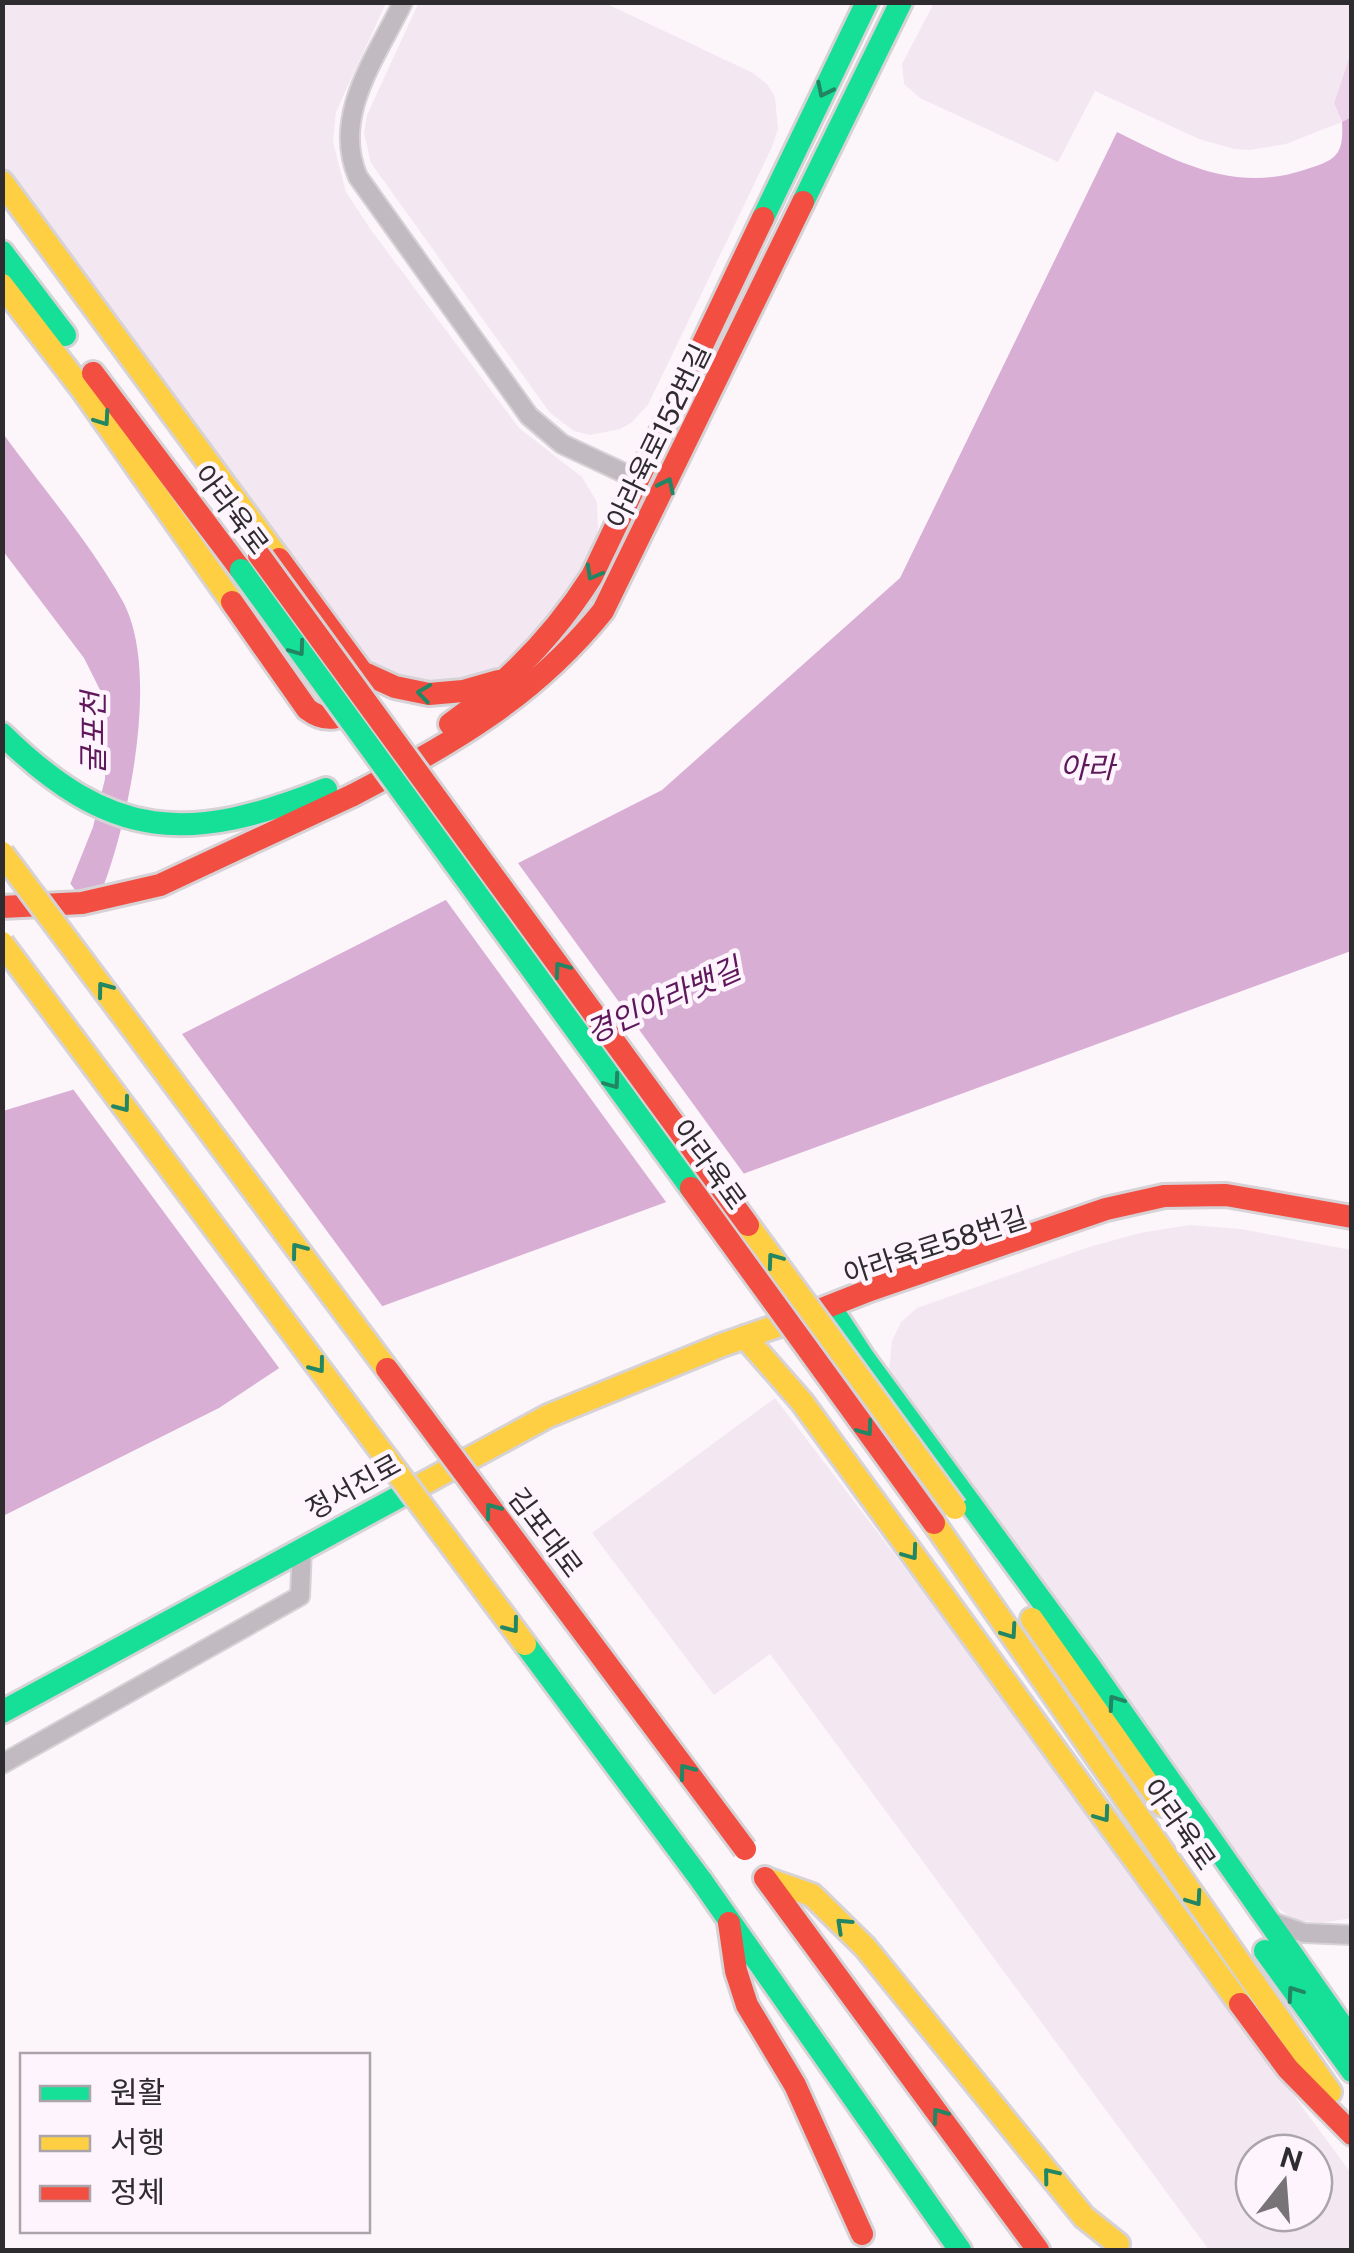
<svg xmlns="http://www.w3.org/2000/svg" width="1354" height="2253" font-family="'Public Sans','Noto Sans KR',sans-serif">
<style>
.built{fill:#f3e8f2;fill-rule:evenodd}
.green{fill:#edd4ea}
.water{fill:#d9aed5}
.pier{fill:#fcf6fb}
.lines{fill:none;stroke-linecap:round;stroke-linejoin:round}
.street-casing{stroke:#d6d2d5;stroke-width:22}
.fast-casing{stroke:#d6d2d5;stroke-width:28}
.slow-casing{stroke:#d6d2d5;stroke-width:28}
.jam-casing{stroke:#d6d2d5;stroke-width:28}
.street{stroke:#c1bac0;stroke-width:18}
.fast{stroke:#16e098;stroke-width:22}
.slow{stroke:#ffcf43;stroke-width:22}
.jam{stroke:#f24e42;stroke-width:22}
.fast-bridge-casing{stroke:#d6d2d5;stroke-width:28;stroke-linecap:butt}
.slow-bridge-casing{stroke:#d6d2d5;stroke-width:28;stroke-linecap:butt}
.jam-bridge-casing{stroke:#d6d2d5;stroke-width:28;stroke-linecap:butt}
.fast-bridge{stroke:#16e098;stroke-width:22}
.slow-bridge{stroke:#ffcf43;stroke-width:22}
.jam-bridge{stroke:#f24e42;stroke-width:22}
.oneway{stroke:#228664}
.labels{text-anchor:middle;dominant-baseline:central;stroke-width:9;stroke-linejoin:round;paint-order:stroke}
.street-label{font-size:28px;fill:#2f2c2f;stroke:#fef4fd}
.water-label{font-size:30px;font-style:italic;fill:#5d175a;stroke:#fef4fd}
</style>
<rect width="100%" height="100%" fill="#fcf6fb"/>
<g class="built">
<path d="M419 2 605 3 753 73 767 84 775 97 778 129 772 147 648 405 631 423 620 429 590 435 574 431 550 413 371 163 364 133 367 115Z"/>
<path d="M2 3H386L336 112 333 142 346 192 371 230 519 428 582 477 597 502 598 529 594 545 567 593 530 640 504 665 475 680 414 684 367 660 324 608 3 165Z"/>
<path d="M934 3H1351V52L1334 103 1342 122 1286 144 1250 150 1234 149 1199 139 1095 91 1058 162 920 98 904 84 902 64Z"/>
<path d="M1189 1225 1241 1229 1351 1250V1918L1323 1923 1294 1920 1271 1903 889 1370 892 1341 901 1322 917 1308 1089 1247 1140 1233Z"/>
<path d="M775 1398 902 1564 1351 2173V2250H1209L770 1654 714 1695 592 1533ZM1254 2153H1314V2213H1254Z"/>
</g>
<path class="green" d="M1351 52V117L1342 122 1334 103Z"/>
<g class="water">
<path d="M1351 117V951L361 1314 219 1408 3 1516V1111L72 1090 662 790 900 578 1117 132C1178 162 1234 193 1304 170 1336 160 1344 156 1342 122Z"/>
<path d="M2 432C40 485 91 544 122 600 161 668 129 821 102 890L16 945 64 896 71 882 93 827 105 779 106 727 102 694 84 658 3 551Z"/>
</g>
<g class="pier">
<path d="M515 859 747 1178 669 1206 443 896Z"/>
<path d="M67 879 95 917 92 925 77 948 50 970 4 997 2 946 42 918Z"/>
<path d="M179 1030 385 1310 363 1318 282 1372 70 1085Z"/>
</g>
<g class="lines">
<g class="street-casing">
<g id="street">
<path d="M403 2C377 56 331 116 358 177L529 416 562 444 639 480"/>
<path d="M2 1764 300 1596 302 1548"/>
<path d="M1269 1921 1304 1933 1352 1935"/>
</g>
</g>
<g class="fast-casing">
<g id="fast">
<path d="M803 202 901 2"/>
<path d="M763 218 867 2"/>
<path d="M2 252 65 335"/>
<path d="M2 734C111 841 188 844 326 789"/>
<path d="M831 1308 863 1357 1088 1664 1352 2040"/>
<path d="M2 1712 419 1486"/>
<path d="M701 1880 960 2250"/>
<path d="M1265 1951 1352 2071"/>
</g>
</g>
<g class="slow-casing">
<g id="slow">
<path d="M2 182 279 559"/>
<path d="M2 285 82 389 232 602"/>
<path d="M745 1337 802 1402 1240 2004"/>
<path d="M419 1486 548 1416 722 1345 794 1320"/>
<path d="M934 1523 1330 2092"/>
<path d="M1032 1619 1163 1805"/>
<path d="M766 1879 812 1895 865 1947 1084 2217 1118 2244"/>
</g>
</g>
<g class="jam-casing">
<g id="jam">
<path d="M93 373 241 570"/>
<path d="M279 559 362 672 395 687 429 694 463 691 498 681"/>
<path d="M232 602 307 709C328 725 346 718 361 698"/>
<path d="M450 724C508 683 554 636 592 576L763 218"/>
<path d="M353 795C451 744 533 698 603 611L803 202"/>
<path d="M2 907 82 903 160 885 353 795"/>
<path d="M794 1320 870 1290 1106 1209 1164 1196 1226 1195 1352 1217"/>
<path d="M765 1878 1038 2250"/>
<path d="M729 1923 736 1971 747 2005 795 2085 862 2234"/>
<path d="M1240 2004 1288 2069 1352 2134"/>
</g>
</g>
<use href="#street" class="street"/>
<use href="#fast" class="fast"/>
<use href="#slow" class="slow"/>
<use href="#jam" class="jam"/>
<g class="fast-bridge-casing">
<g id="fast-bridge">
<path d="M241 570 691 1188"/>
<path d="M525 1644 701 1880"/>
</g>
</g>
<g class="slow-bridge-casing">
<g id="slow-bridge">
<path d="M2 853 387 1369"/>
<path d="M2 943 525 1644"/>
<path d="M748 1225 955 1508"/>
</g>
</g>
<g class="jam-bridge-casing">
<g id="jam-bridge">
<path d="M259 555 748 1225"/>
<path d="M691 1188 934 1523"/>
<path d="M387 1369 745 1849"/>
</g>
</g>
<use href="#fast-bridge" class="fast-bridge"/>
<use href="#slow-bridge" class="slow-bridge"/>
<use href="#jam-bridge" class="jam-bridge"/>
</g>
<defs><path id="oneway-chevron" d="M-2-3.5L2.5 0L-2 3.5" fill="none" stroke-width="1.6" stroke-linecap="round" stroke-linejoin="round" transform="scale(2.5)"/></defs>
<g class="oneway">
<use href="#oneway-chevron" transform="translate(824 90) rotate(116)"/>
<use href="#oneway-chevron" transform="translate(103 419) rotate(55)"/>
<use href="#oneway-chevron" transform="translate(667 485) rotate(-64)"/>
<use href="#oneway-chevron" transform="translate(593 573) rotate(119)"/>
<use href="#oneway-chevron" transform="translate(298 649) rotate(54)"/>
<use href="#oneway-chevron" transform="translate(424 693) rotate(-172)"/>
<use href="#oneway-chevron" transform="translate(561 969) rotate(-126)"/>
<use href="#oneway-chevron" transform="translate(104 989) rotate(-127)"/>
<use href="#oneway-chevron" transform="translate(613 1082) rotate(54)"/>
<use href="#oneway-chevron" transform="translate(123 1105) rotate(53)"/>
<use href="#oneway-chevron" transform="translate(298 1250) rotate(-127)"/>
<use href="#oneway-chevron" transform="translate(774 1260) rotate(-126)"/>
<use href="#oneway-chevron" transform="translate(318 1366) rotate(53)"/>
<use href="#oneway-chevron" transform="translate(866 1429) rotate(54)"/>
<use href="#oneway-chevron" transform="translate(492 1510) rotate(-127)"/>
<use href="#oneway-chevron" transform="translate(911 1553) rotate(54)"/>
<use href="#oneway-chevron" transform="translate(512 1626) rotate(53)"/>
<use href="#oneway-chevron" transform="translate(1010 1632) rotate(55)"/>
<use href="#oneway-chevron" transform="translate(1115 1702) rotate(-125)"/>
<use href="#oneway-chevron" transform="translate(686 1771) rotate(-127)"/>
<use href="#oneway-chevron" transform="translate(1103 1815) rotate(54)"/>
<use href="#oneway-chevron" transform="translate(1195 1899) rotate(55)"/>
<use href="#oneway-chevron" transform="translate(843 1925) rotate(-137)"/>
<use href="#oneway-chevron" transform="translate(1294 1993) rotate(-125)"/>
<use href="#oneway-chevron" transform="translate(939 2115) rotate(-126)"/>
<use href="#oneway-chevron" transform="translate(1050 2175) rotate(-129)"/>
</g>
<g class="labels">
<g class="street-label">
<text transform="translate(658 436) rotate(-64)">아라육로152번길</text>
<text transform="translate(232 509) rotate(53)">아라육로</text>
<text transform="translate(710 1164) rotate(54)">아라육로</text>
<text transform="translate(935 1245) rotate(-18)">아라육로58번길</text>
<text transform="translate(353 1486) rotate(-29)">정서진로</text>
<text transform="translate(546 1532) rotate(53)">김포대로</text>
<text transform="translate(1180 1824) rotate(55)">아라육로</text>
</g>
<g class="water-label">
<text transform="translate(93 733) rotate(-90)">굴포천</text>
<text x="1087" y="767">아라</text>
<text transform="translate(663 1000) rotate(-24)">경인아라뱃길</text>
</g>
</g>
<rect width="1354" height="2253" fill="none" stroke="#2f2c2f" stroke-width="10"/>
<rect x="20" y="2053" width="350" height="180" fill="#fef4fd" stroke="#aba4ab" stroke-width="2.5"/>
<rect x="40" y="2086" width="50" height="15" fill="#16e098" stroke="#aba4ab" stroke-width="2.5"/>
<text x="110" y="2103" font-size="30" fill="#2f2c2f">원활</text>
<rect x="40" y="2136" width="50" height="15" fill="#ffcf43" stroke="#aba4ab" stroke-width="2.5"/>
<text x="110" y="2153" font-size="30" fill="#2f2c2f">서행</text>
<rect x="40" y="2186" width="50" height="15" fill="#f24e42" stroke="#aba4ab" stroke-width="2.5"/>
<text x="110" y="2203" font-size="30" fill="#2f2c2f">정체</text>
<g transform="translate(1284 2183) rotate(17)"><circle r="48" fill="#fef4fd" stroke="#aba4ab" stroke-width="2.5"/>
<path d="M0-8L18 38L0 25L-18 38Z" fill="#777376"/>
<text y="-15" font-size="28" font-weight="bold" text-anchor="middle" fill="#2f2c2f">N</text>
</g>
</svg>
